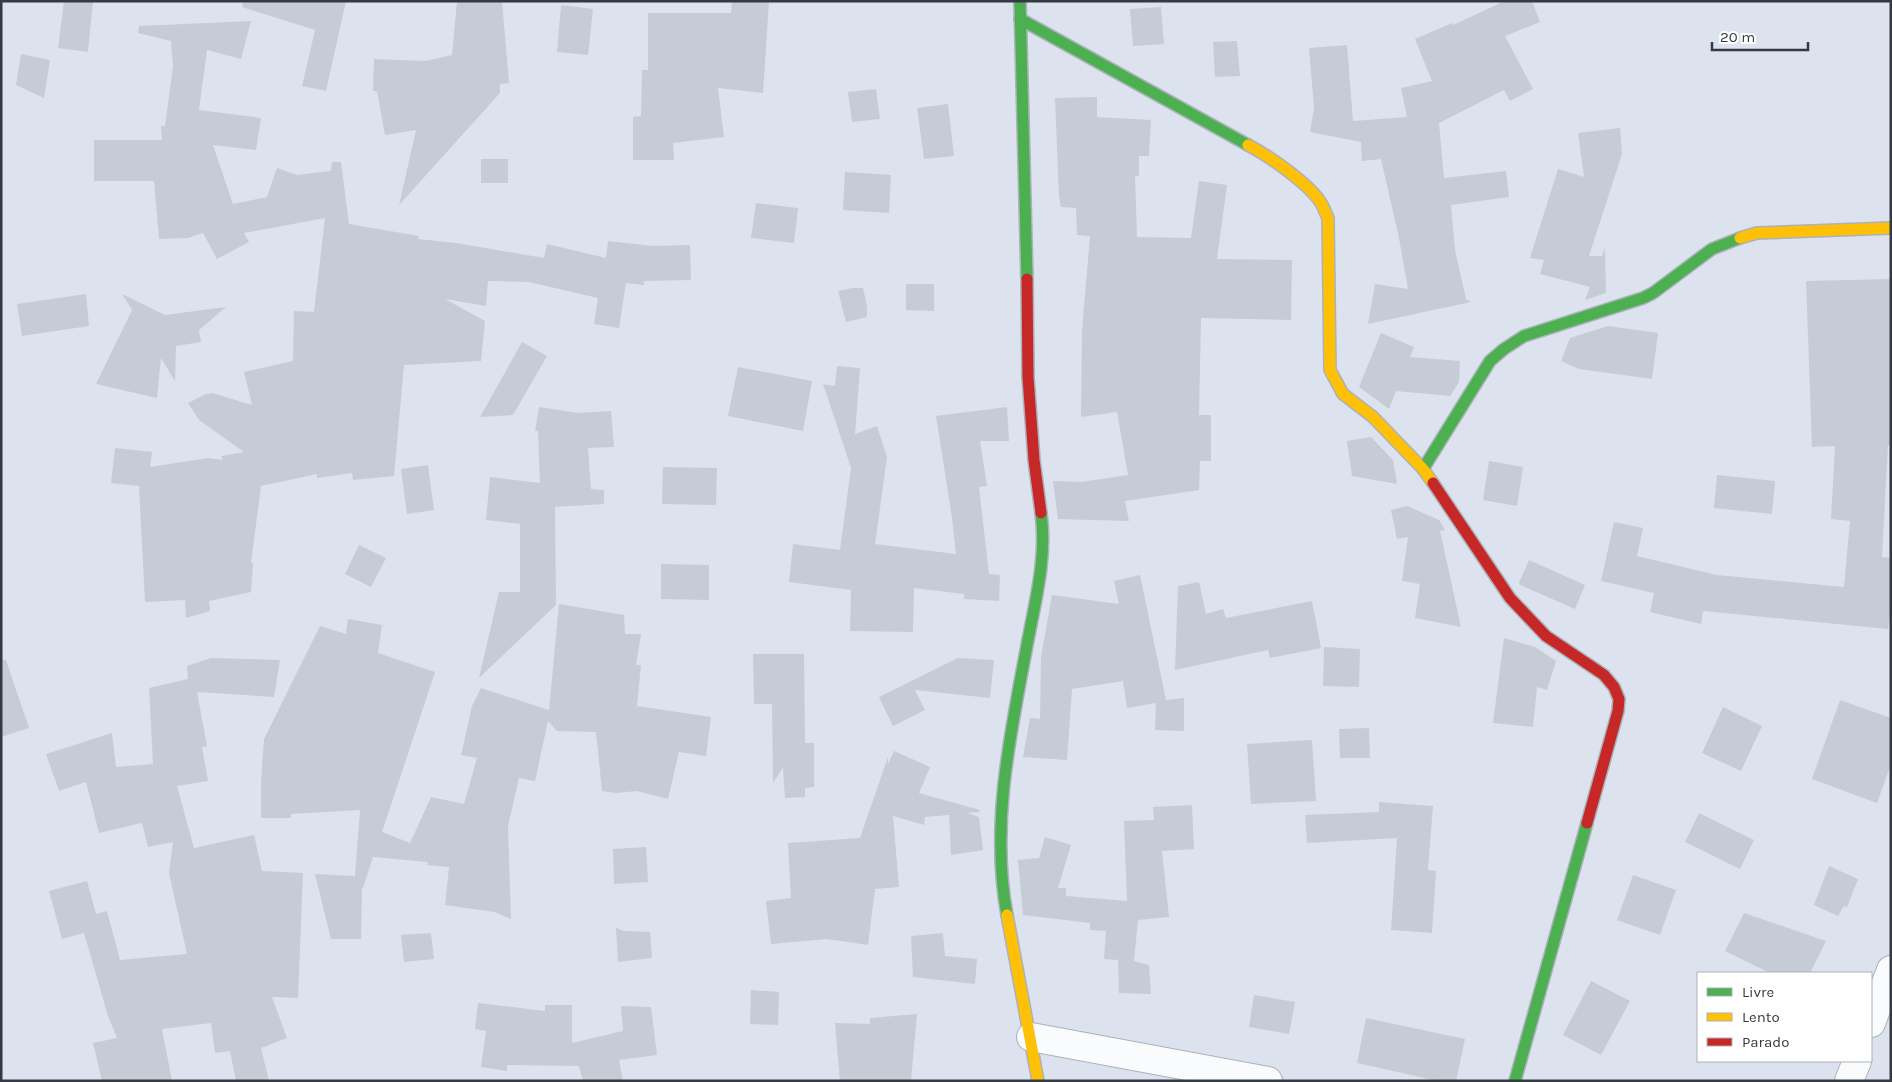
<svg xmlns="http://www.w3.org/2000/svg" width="1892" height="1082" font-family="Karla,sans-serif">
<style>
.building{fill:#c6ccd5}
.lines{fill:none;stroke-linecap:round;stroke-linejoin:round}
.street-casing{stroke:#acb2bb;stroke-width:30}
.fast-casing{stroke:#acb2bb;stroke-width:14}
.slow-casing{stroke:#acb2bb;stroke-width:14}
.jam-casing{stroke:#acb2bb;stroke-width:14}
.street{stroke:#fafbfc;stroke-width:28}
.fast{stroke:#4caf50;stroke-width:11}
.slow{stroke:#ffc107;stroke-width:11}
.jam{stroke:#c62828;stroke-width:11}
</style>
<rect width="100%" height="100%" fill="#dce3ee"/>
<g class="building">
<path d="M64 1H93L88 52 58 48Z"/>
<path d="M243 1H346L326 91 302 86 315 30 242 7Z"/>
<path d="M457 1H502L509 83 500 84V93L399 205 416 130 385 135 377 91H373L374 59 425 61 452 55Z"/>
<path d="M732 1H769L763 93 718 88 724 137 673 143 674 160H633V117L641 116 642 70H648V13H731Z"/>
<path d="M1505 1H1532L1540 22 1505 36 1533 89 1510 101 1504 90 1439 123 1444 178 1506 171 1509 197 1451 205 1455 250 1466 299 1471 302 1368 324 1375 284 1408 289 1399 238 1381 159 1362 161 1361 142 1310 132 1314 108 1309 48 1347 45 1353 121 1407 117 1401 88 1432 81 1415 39 1452 23 1453 25Z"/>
<path d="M561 5 593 9 588 55 557 52Z"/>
<path d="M1161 7 1164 44 1133 46 1130 9Z"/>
<path d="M251 21 241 59 207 50 199 110 261 118 256 150 213 145 233 204 267 197 277 168 297 175 331 171 332 162H341L349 224 419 236 418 239 456 243 544 258 547 244 606 258 608 241 653 246 690 245 691 280 644 281V285L626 283 619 328 594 324 598 298 529 282 488 281 486 306 445 299 485 321 481 361 404 365 394 476 353 480 352 473 317 478V474L261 486 251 563H253L251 592 209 601 210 611 186 618 185 600 145 602 139 486 111 483 115 448 152 452 150 467 208 458 223 460 221 456 244 452 199 420 188 403 206 394 212 393 252 405 244 372 293 361 294 311 314 312 325 218 244 233 249 242 217 259 203 233 188 238 159 239 154 181H94V140H162L161 126H165L173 66 171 41 138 33 139 26Z"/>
<path d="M1237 41 1240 76 1215 77 1213 42Z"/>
<path d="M21 54 50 60 44 98 16 85Z"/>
<path d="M876 89 880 119 852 122 848 92Z"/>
<path d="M1097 97V117L1151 120 1149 156H1139V176H1135L1137 237 1191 238 1199 181 1227 185 1217 259 1292 260 1291 320 1201 318 1199 415H1211V461H1200L1199 490 1125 501 1129 521 1058 519 1053 481 1081 482 1128 475 1117 412 1081 417 1082 330 1090 236 1077 235 1076 208 1061 207 1059 197 1055 98Z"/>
<path d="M948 104 954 156 924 159 917 108Z"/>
<path d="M1620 128 1622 154 1589 256H1602L1605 248 1606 293 1585 300 1590 287 1540 274 1544 260 1530 258 1558 169 1584 177 1578 133Z"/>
<rect x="481" y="159" width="27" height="24"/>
<path d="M845 172 891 175 889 213 843 210Z"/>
<path d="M756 203 798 208 794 243 751 238Z"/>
<path d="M1891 279V445H1888L1882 557 1891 558V602L1888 629 1703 611 1701 624 1650 612 1654 593 1601 581 1614 522 1643 528 1637 556 1717 575 1844 587 1850 521 1831 519 1835 446 1812 447 1806 281Z"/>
<path d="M906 284H934V311L906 310Z"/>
<path d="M852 288H863L867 306V317L846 322 838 291Z"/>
<path d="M86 294 89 326 22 336 17 304Z"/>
<path d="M122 294 165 315 226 307 199 330 201 342 176 346 175 381 161 358 157 398 96 384 132 310Z"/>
<path d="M1608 326 1658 333 1652 379 1579 369 1561 361 1570 338Z"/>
<path d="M1381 333 1414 347 1410 357 1460 361 1459 382 1450 396 1396 391 1389 409 1359 387Z"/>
<path d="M522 342 547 356 513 415 480 417Z"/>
<path d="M837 366 860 368 855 434 877 426 887 457 875 544 956 554 952 518 936 416 1007 407 1009 441H980L987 486 979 487 989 574 1000 575 999 601 964 599V594L914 588 913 632 850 631 851 590 789 582 793 544 840 550 851 468 823 384 835 386Z"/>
<path d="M738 367 812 381 803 431 728 416Z"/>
<path d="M539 407 578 413 611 411 614 447 588 448 591 489 604 490V504L555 507 556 605 479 678 499 592H520V524L486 520 490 477 540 483 538 431H535Z"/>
<path d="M1371 437 1393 460 1397 484 1352 476 1347 441Z"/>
<path d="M1489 461 1523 467 1517 506 1483 500Z"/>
<path d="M428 465 434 510 407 514 401 469Z"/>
<path d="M663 467 717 468 716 505 662 504Z"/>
<path d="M1717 475 1775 481 1772 514 1714 508Z"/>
<path d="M1407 506 1439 520 1445 530 1440 531 1461 627 1415 618 1420 584 1402 581 1408 537 1397 539 1391 510Z"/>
<path d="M359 545 386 558 371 587 345 574Z"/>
<path d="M1529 560 1585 585 1575 609 1520 585 1519 583Z"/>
<path d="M661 564 709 565V600L661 599Z"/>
<path d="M1140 575 1166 700 1184 698V731L1155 730 1156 703 1127 708 1123 681 1072 689 1067 760 1023 757 1030 718 1040 719 1041 657 1052 595 1119 604 1114 581Z"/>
<path d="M1199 582 1206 614 1223 609 1226 618 1312 601 1321 648 1270 658 1268 650 1175 670 1178 586Z"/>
<path d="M559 604 624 615 625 634H641L636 665H641L637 706 711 717 706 756 679 752 668 799 637 791 616 793 602 791 596 732 557 731 548 721 535 781 519 778 508 826 511 919 494 912 445 905 449 867 427 865 428 862 373 857 363 888 362 887 361 939H331L315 874 355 876 360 810 291 814V818H261V782L264 739 320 626 346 634 348 619 382 625 378 653 435 672 382 832 410 843 431 797 464 804 477 758 461 755 472 706 481 688 549 710Z"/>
<path d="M1504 638 1535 647 1556 661 1547 690 1537 687 1533 727 1493 723Z"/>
<path d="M1324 647 1360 649 1359 687 1323 686Z"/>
<path d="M753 654H804L805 743H814V787L805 788V797L785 798 783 768 773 783 772 704H754Z"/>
<path d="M211 658 280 660 274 697 197 692 207 746 202 747 208 781 177 786 194 848 254 835 262 871 303 873 298 998 272 997 287 1038 261 1048 269 1081H236L230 1051 215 1053 211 1023 162 1029 172 1081H102L93 1043 117 1038 108 1016 84 933 62 939 49 891 87 881 96 914 107 911 120 960 187 954 169 873 173 842 148 847 142 823 99 833 86 782 59 791 46 754 112 733 116 767 153 764 149 688 188 679 187 666Z"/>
<path d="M958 658 994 660 990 698 915 690 925 710 893 726 879 697Z"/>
<path d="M1 660H6L29 728 1 737Z"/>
<path d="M1840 700 1891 718V764L1877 803 1812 779Z"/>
<path d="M1723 707 1762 726 1741 771 1702 753Z"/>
<path d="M1369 728 1370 758H1340L1339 729Z"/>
<path d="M1312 740 1316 801 1251 804 1247 744Z"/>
<path d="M894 751 930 767 919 793 980 810 979 812 967 813 979 817 983 850 951 855 949 815 925 817 924 825 893 816 899 887 875 889 868 945 827 939 771 944 766 901 791 898 788 843 860 838 888 757V764Z"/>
<path d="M1379 802 1433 806 1428 870 1436 871 1432 933 1391 930 1397 838 1307 843 1305 815 1379 812Z"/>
<path d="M1192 805 1194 849 1162 851 1169 917 1138 920 1134 961 1149 965 1151 994 1119 993 1118 960 1104 959 1106 931 1090 930V923L1023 915 1018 860 1039 858 1045 837 1071 845 1058 888H1066V896L1127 901 1124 821 1154 820 1153 807Z"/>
<path d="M1699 813 1754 840 1740 869 1685 842Z"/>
<path d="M646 847 648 882 614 884 613 849Z"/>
<path d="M1829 866 1858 879 1847 907 1844 906 1838 916 1814 905Z"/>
<path d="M1633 875 1676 890 1660 935 1617 920Z"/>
<path d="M1744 913 1826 941 1810 973H1770L1725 951Z"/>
<path d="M616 928 624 931 650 932 652 958 618 962Z"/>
<path d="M431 933 434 959 404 962 401 935Z"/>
<path d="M943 933 945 956 977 959 975 984 913 977 911 936Z"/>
<path d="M1591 981 1630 1001 1601 1055 1563 1035Z"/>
<path d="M751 990 779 992 778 1025 750 1024Z"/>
<path d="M1254 995 1295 1002 1289 1034 1249 1027Z"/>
<path d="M478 1003 545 1011V1005H572V1043L623 1031 621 1006 651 1007 657 1055 619 1060 623 1081H583L579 1066 507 1065V1071L481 1067 486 1031 475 1029Z"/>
<path d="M917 1014 911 1081H840L835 1023 870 1024V1018Z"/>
<path d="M1366 1018 1465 1039 1456 1081H1438L1357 1063Z"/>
</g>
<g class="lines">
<g class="street-casing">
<g id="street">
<path d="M1871 1023 1891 970"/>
<path d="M1031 1037 1268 1081"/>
<path d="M1849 1081 1857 1061"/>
</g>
</g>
<g class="fast-casing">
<g id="fast">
<path d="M1020 3 1027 279"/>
<path d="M1020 19 1248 145"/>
<path d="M1423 469 1490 361 1504 349 1524 336 1643 298 1653 293 1712 249 1740 238"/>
<path d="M1007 915C990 823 1011 731 1028 640 1036 598 1047 556 1041 513"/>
<path d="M1515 1081 1587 823"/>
</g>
</g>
<g class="slow-casing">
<g id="slow">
<path d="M1248 145C1269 156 1306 182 1319 200 1323 205 1325 212 1328 218L1330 370 1343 394 1373 417 1423 469 1433 483"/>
<path d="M1740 238 1757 233 1891 228"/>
<path d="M1007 915 1038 1081"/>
</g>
</g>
<g class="jam-casing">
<g id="jam">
<path d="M1027 279 1028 377 1034 460 1041 513"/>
<path d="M1433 483 1510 598 1546 636 1604 675 1614 687 1619 699 1618 711 1587 823"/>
</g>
</g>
<use href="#street" class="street"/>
<use href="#fast" class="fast"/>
<use href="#slow" class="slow"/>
<use href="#jam" class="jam"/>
</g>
<rect width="1892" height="1082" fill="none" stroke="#343a42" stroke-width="5"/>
<rect x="1697" y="972" width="175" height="90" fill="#ffffff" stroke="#aeb0b3"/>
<rect x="1707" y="988" width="25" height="8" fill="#4caf50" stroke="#aeb0b3"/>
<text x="1742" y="997" font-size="15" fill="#343a42">Livre</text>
<rect x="1707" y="1013" width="25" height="8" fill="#ffc107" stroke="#aeb0b3"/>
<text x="1742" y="1022" font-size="15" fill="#343a42">Lento</text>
<rect x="1707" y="1038" width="25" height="8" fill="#c62828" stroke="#aeb0b3"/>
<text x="1742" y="1047" font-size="15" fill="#343a42">Parado</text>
<path d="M1712 42v8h96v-8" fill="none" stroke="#343a42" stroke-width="2.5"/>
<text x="1720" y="42" font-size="15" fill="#343a42" stroke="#ffffff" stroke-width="4" paint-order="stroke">20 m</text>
</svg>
